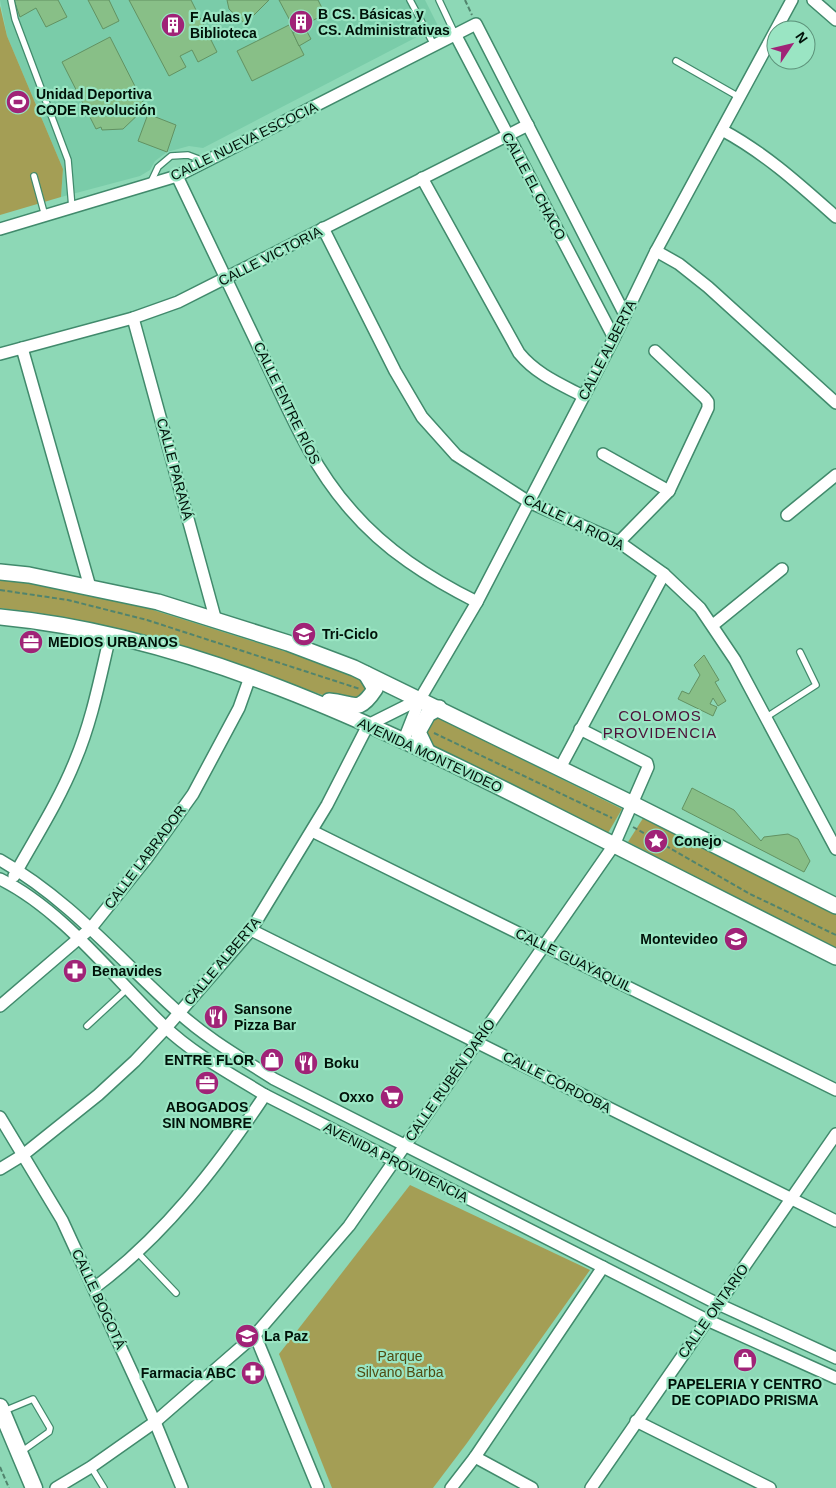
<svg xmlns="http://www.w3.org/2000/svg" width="836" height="1488" font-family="Helvetica,sans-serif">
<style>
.built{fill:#7acca9}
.green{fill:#a49e55}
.building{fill:#88bf87;stroke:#629262}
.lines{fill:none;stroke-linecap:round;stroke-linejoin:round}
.service-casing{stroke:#418a6c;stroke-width:8}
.minor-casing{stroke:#418a6c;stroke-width:14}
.tertiary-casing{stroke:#418a6c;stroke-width:18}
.secondary-casing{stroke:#418a6c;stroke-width:19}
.path{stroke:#51846d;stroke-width:2;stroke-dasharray:5 2.5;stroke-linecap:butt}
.service{stroke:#fff;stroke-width:5.5}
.minor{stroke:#fff;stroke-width:11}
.tertiary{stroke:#fff;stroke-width:15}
.secondary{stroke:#fff;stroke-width:16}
.labels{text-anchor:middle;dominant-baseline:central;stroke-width:4.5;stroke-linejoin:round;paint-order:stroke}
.poi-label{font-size:14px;font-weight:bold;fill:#001209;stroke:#9ae5c3;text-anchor:start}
.street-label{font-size:14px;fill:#001209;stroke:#9ae5c3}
.park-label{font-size:14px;fill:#504b12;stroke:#9ae5c3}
.neighbourhood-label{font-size:15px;letter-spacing:1px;fill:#4c1138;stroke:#9ae5c3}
</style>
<rect width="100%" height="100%" fill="#8dd8b6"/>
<path class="built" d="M0 0H425L438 26 203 148 189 146 167 152 155 161 150 170 140 176 61 197 63 169 7 36Z"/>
<g class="green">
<path d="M0 6 7 36 63 169 61 197 0 215Z"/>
<path d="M0 576 134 604 300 656 344 672 372 686 357 705C301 690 248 667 192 650 130 630 64 615 0 608Z"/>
<path d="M430 714 622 809 608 833 427 744 423 725Z"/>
<path d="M645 815 836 913V950L628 842Z"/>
<path d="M410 1185 590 1270 467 1443 433 1488H332L279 1354Z"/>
</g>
<g class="building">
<path d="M14 0H58L67 17 46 27 36 8 20 17Z"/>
<path d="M88 0H109L119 21 103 29Z"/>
<path d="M129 0H191L217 52 198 62 192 50 180 56 186 67 169 76Z"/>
<path d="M227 0H269L245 24 229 9Z"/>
<path d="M279 0H318L325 14 295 30Z"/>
<path d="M289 25 304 55 252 81 237 51Z"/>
<path d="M305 28 311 39 299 46 293 33Z"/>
<path d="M110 37 144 104H142L144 109 123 129 102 130 101 127 96 129 62 62Z"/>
<path d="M148 114 176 125 167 152 138 141Z"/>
<path d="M704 655 719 680 715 682 726 701 718 706 713 698 710 704 717 707 713 716 678 699 682 691 689 694 700 675 694 665Z"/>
<path d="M692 788 734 810 761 841 764 837 788 834 798 839 810 861 804 872 682 809Z"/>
</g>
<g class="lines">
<g class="service-casing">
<g id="service">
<path d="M11 0 15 19 68 160 72 208"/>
<path d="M410 0 434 45"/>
<path d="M439 0 455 34"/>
<path d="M676 61 739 97"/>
<path d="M34 176 45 216"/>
<path d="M150 184 158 167 171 156 188 155 204 161"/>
<path d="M765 718 816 685 800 652"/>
<path d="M87 1026 127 989"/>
<path d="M137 1252 176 1293"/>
<path d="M4 1411 33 1399 50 1428 49 1432 21 1452"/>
<path d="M91 1467 104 1488"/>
</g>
</g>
<g class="minor-casing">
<g id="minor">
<path d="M813 0 836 20"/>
<path d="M455 34 614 338"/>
<path d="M722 130C765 153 800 185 836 217"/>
<path d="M177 176C206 236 234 295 262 354 288 408 310 464 350 509 385 550 429 578 477 602"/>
<path d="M422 178 519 353C536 374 560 384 583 396"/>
<path d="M323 228 395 371 422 417 456 455 529 502 619 542 664 574 700 608 735 660 836 849"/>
<path d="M0 229 177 176 476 24 625 315"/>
<path d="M656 251 679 264 708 287 836 403"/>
<path d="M133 318 216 621"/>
<path d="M22 348 90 587"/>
<path d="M0 354 133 318 178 302 528 125"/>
<path d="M603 454 669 491"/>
<path d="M787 515 836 475"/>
<path d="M619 542 669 491 708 408V402L705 398 655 351"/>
<path d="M713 625 782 569"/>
<path d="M403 742 420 699 477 602 614 338 656 251 792 0"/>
<path d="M560 768 664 574"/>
<path d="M312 831 836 1090"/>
<path d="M0 860C69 899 119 959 177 1011 206 1038 241 1058 274 1079L718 1304 836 1358"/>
<path d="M14 876C35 838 59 801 75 761 92 721 100 678 110 636"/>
<path d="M0 879C63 910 114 978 164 1026 193 1054 231 1074 265 1095L707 1320 836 1378"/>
<path d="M251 930 836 1221"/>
<path d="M0 1006 91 928 147 858 193 794 239 708 250 677"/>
<path d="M0 1117 62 1220 155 1422 182 1488"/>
<path d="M0 1169 23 1155 98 1095 135 1061 166 1028 251 930 327 805 368 725 420 699"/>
<path d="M94 1288C164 1236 217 1167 265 1095"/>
<path d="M255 1335 318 1488"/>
<path d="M636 1421 770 1488"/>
<path d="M475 1457 532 1488"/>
<path d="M56 1488 91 1467 155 1422 255 1335 349 1226 614 845 648 767 647 763 580 729"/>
<path d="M451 1488 475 1457 603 1267"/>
<path d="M591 1488 836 1134"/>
</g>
</g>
<g class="tertiary-casing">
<g id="tertiary">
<path d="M0 572 29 575 158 602 288 643 354 668 633 804 836 906"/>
<path d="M0 617C190 635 375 724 543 809 641 858 738 908 836 957"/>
<path d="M329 701C354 703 358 715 375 689L366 674"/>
<path d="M428 753 418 732 428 714 439 708"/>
</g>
</g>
<g class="secondary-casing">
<path id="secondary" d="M0 1407 34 1488"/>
</g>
<g class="path">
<path d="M465 0 472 15"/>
<path d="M0 590 68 600 147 620 360 689"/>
<path d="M434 733 612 818"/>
<path d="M633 827 750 894 836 935"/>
<path d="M0 1467 9 1488"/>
</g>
<use href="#service" class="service"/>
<use href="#minor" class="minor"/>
<use href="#tertiary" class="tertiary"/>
<use href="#secondary" class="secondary"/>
</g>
<defs>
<g id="building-disc" transform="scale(1.25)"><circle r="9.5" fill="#a02377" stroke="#9ae5c3"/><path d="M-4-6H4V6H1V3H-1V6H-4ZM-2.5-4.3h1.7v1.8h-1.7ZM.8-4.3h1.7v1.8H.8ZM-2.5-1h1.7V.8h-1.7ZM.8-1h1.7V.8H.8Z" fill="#fff"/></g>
<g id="stadium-disc" transform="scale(1.25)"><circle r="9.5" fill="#a02377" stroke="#9ae5c3"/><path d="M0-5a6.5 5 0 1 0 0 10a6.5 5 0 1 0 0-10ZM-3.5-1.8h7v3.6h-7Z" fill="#fff"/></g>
<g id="school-disc" transform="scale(1.25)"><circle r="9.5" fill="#a02377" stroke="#9ae5c3"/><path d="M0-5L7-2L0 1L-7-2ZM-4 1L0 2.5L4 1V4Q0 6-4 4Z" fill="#fff"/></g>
<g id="office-disc" transform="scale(1.25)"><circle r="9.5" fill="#a02377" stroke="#9ae5c3"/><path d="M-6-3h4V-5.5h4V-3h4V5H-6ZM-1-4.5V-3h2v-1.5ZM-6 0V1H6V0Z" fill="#fff"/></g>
<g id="sight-disc" transform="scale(1.25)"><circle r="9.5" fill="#a02377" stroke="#9ae5c3"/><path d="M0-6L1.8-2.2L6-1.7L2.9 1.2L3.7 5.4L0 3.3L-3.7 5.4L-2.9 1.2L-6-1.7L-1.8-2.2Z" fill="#fff"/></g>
<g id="pharmacy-disc" transform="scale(1.25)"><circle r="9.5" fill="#a02377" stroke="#9ae5c3"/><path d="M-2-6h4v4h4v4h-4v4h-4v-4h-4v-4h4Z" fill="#fff"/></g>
<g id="restaurant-disc" transform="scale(1.25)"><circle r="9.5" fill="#a02377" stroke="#9ae5c3"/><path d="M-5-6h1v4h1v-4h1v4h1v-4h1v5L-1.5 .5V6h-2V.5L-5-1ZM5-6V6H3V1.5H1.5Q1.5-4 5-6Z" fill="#fff"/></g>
<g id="shop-disc" transform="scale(1.25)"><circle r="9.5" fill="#a02377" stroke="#9ae5c3"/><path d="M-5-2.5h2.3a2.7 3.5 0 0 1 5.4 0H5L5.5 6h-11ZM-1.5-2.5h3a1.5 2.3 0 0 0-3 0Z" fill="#fff"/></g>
<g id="supermarket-disc" transform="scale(1.25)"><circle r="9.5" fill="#a02377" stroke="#9ae5c3"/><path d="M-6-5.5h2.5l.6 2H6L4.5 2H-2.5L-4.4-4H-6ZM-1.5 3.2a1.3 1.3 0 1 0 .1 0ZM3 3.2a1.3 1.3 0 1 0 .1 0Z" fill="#fff"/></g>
</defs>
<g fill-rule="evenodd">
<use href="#building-disc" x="301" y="22"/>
<use href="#building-disc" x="173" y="25"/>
<use href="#stadium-disc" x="18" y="102"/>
<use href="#school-disc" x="304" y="634"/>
<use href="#office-disc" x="31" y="642"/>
<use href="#sight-disc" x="656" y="841"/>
<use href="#school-disc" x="736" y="939"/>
<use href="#pharmacy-disc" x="75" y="971"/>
<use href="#restaurant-disc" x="216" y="1017"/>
<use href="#shop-disc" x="272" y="1060"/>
<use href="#restaurant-disc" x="306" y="1063"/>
<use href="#office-disc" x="207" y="1083"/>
<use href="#supermarket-disc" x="392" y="1097"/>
<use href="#school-disc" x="247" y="1336"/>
<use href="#shop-disc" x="745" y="1360"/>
<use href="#pharmacy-disc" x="253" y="1373"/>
</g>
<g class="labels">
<g class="poi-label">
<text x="318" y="14">B CS. Básicas y<tspan x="318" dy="16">CS. Administrativas</tspan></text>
<text x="190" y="17">F Aulas y<tspan x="190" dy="16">Biblioteca</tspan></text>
<text x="36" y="94">Unidad Deportiva<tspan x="36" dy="16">CODE Revolución</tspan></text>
<text x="322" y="634">Tri-Ciclo</text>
<text x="48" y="642">MEDIOS URBANOS</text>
<text x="674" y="841">Conejo</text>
<text x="718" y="939" text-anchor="end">Montevideo</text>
<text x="92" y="971">Benavides</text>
<text x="234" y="1009">Sansone<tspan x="234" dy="16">Pizza Bar</tspan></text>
<text x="254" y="1060" text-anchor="end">ENTRE FLOR</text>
<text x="324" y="1063">Boku</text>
<text x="374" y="1097" text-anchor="end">Oxxo</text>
<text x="207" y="1107" text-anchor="middle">ABOGADOS<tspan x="207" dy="16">SIN NOMBRE</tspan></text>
<text x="264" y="1336">La Paz</text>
<text x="236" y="1373" text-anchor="end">Farmacia ABC</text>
<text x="745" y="1384" text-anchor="middle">PAPELERIA Y CENTRO<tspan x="745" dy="16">DE COPIADO PRISMA</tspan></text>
</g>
<g class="street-label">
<text transform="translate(244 141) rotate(-26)">CALLE NUEVA ESCOCIA</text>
<text transform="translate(534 186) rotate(62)">CALLE EL CHACO</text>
<text transform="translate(270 256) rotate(-27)">CALLE VICTORIA</text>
<text transform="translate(607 350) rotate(-63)">CALLE ALBERTA</text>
<text transform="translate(287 403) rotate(64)">CALLE ENTRE RÍOS</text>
<text transform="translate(175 469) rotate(75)">CALLE PARANÁ</text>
<text transform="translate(574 522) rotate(26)">CALLE LA RIOJA</text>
<text transform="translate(430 755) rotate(25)">AVENIDA MONTEVIDEO</text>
<text transform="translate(145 857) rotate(-53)">CALLE LABRADOR</text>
<text transform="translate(574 960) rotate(26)">CALLE GUAYAQUIL</text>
<text transform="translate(222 961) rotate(-50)">CALLE ALBERTA</text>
<text transform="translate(450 1080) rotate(-55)">CALLE RUBÉN DARÍO</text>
<text transform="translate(557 1082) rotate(27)">CALLE CÓRDOBA</text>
<text transform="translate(396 1162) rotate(27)">AVENIDA PROVIDENCIA</text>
<text transform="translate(99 1299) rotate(65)">CALLE BOGOTÁ</text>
<text transform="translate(713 1311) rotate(-55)">CALLE ONTARIO</text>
</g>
<g class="park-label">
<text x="400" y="1356">Parque<tspan x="400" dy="16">Silvano Barba</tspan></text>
</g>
<g class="neighbourhood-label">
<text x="660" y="715">COLOMOS<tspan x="660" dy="17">PROVIDENCIA</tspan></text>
</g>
</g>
<g transform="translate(791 45) rotate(55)"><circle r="24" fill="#9ae5c3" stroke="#5c9179"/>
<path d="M0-4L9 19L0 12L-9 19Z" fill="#a02377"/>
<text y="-8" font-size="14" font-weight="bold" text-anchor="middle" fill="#001209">N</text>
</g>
</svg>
